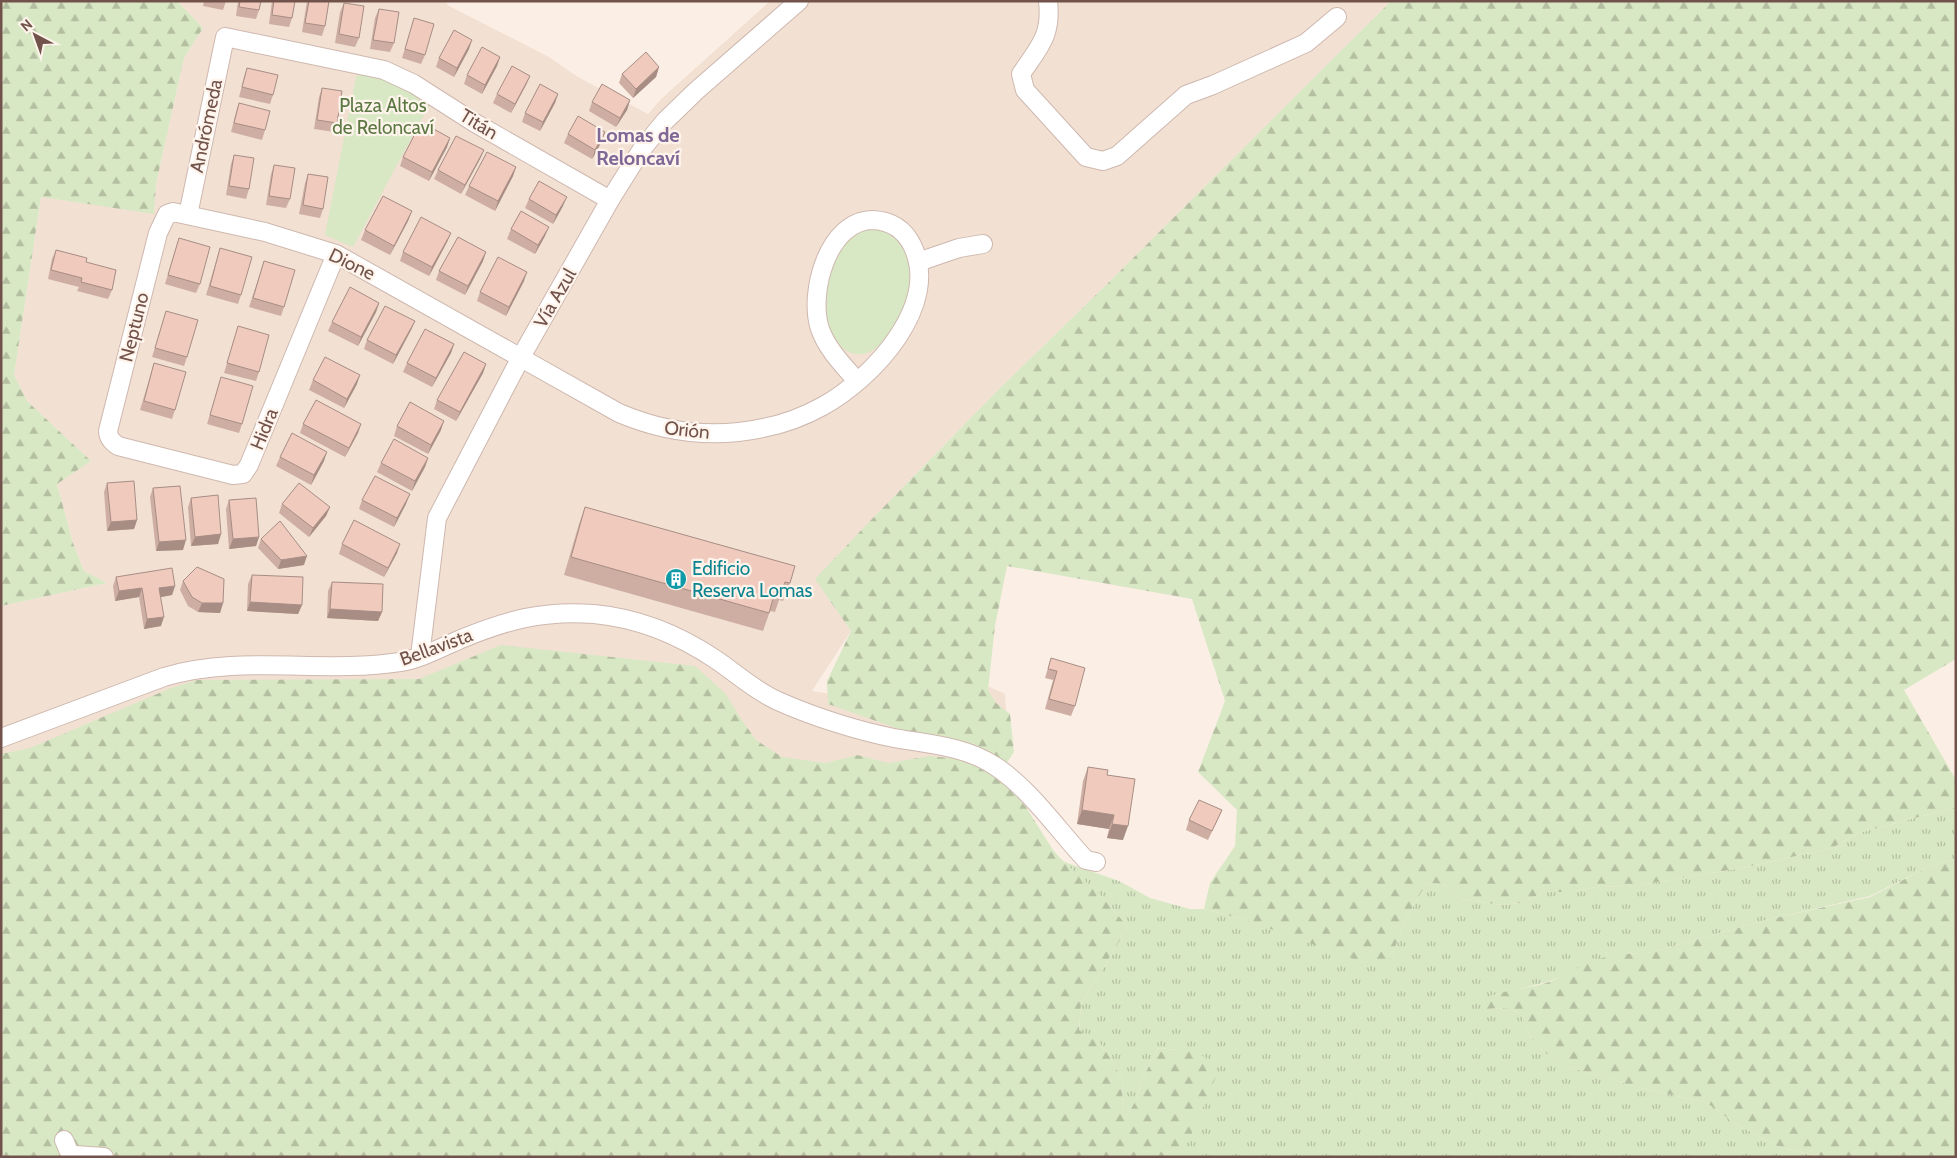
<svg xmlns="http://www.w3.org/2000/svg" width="1957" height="1158" font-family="Cabin,sans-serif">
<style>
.residential{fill:#f2e0d3}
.grass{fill:url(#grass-tufts)}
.forest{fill:url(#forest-firs)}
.park{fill:#d8e8c4}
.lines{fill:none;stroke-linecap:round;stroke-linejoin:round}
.minor-casing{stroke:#ceb8af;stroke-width:20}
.minor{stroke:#fff;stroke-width:18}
.wall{fill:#ceaea3}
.shaded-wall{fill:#a78d84}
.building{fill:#efcabd;stroke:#a78d84}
.labels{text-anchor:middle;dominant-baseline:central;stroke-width:4.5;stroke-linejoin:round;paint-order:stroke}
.park-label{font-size:19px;fill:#5b7843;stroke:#fef4eb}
.street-label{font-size:19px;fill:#72534b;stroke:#fef4eb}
.culture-label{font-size:19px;fill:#0d838f;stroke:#fef4eb;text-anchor:start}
.neighbourhood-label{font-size:20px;font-weight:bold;fill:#7f6796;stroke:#fef4eb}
</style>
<defs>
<pattern id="grass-tufts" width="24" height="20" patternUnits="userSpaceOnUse" patternTransform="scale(1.25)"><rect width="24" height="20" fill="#d8e8c4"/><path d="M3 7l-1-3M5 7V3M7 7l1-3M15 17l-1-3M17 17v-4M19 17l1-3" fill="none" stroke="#b4bfa1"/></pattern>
<pattern id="forest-firs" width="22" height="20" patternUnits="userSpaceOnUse" patternTransform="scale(1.25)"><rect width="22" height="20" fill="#d8e8c4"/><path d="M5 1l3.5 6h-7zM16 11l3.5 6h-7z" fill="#b4bfa1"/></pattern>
</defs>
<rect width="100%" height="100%" fill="#fbefe5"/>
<path class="residential" d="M177 1H445L449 6 549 57 578 77 648 114 661 99 770 1H1391L1105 286 999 389 871 520 816 579 851 631 812 691 920 708 979 682 1005 694 1007 728 995 767 1 1157V606L107 583 84 571 73 543 57 483 91 461 27 401 14 375 41 197 154 213 156 184 184 58 203 28Z"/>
<path class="grass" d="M1956 807V859L1926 868 1870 896 1766 920 1648 953H1628L1547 982 1490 996 1486 1009 1506 1008 1517 1012 1523 1018 1530 1037 1544 1052 1569 1067 1637 1087 1707 1103 1733 1122 1777 1146 1821 1157H1180L1183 1149 1194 1050H1177L1158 1048 1143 1078 1135 1102 1125 1119 1123 1114 1122 1079 1111 1059 1099 1042 1079 1031 1081 1004 1128 927 1101 896 1062 861 1119 881 1150 898 1190 909H1204L1249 921 1303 939 1392 956 1404 922 1426 884C1443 881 1449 886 1460 899L1501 905 1520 903 1545 892H1573L1600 886 1627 887 1747 867 1832 848 1859 833Z"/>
<g class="forest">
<path d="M1 1H177L203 28 184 58 156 184 154 214 41 197 14 375 27 401 91 461 57 484 73 543 84 571 107 583 1 606Z"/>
<path d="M1391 1H1956V659L1904 690 1956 780V807L1859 833 1832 848 1747 867 1627 887 1600 886 1573 892H1545L1520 903 1501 905 1460 899C1449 886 1443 881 1426 884L1404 922 1392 956 1378 968 1249 921 1204 909 1210 883 1235 846 1237 810 1198 772 1225 701 1192 599 1007 566 995 626 988 690 996 703 1010 714 1014 752 1006 764 973 744 899 729 828 704 827 681 851 631 815 579 871 520 999 389 1105 286Z"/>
<path d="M501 645 695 666 725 693 741 719 756 740 782 757 826 763 857 755 888 763 930 756 975 761 993 770 1026 807 1053 850 1062 860 1101 896 1128 927 1081 1004 1079 1030 1099 1042 1111 1059 1122 1079 1123 1114 1125 1119 1135 1102 1143 1078 1158 1048 1177 1050H1194L1207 1059 1218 1072 1192 1133 1180 1157H1V754L30 748 171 688 197 680 419 679Z"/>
<path d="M1956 859V1157H1821L1777 1146 1733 1122 1707 1103 1637 1087 1569 1067 1544 1052 1530 1037 1523 1019 1517 1012 1506 1008 1486 1009 1480 1001C1500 990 1525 989 1546 983 1565 977 1581 964 1599 959 1615 954 1631 953 1648 953L1766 920 1870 897 1926 868Z"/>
</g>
<g class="park">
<path d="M370 73 402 86 431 104 421 120 353 247 325 235 356 76Z"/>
<path d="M880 228C894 232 903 243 907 257 911 272 912 286 907 301 903 317 887 342 873 350 850 364 832 341 827 321 818 285 836 229 880 228Z"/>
</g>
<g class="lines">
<g class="minor-casing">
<g id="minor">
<path d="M1048 1C1052 36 1039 47 1021 74L1025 90 1086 157 1103 161 1117 156 1186 95 1213 85 1306 43 1337 17"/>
<path d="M188 215 225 37 384 70 414 84 475 123 610 200"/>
<path d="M336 254 249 465 243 474 233 475 118 446C112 442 108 438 108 431L158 233 167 214 173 212 265 232 336 254 619 413C666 433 713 439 763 428 784 424 805 416 823 406 872 379 942 305 912 245 904 229 891 221 873 220 828 220 808 293 820 329 827 349 843 365 857 381"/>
<path d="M918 262 959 248 983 244"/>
<path d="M420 656 437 518 521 357 610 200 642 149 665 121 696 91 799 1"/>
<path d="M1 738 164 677C241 654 322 674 400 662 421 659 442 647 461 639 507 620 544 610 594 614 637 618 679 635 715 659 736 673 755 691 778 701 811 716 858 731 894 738 928 744 965 746 995 766 1030 789 1057 829 1086 860L1096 862"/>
<path d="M64 1140 69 1152 75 1155 104 1157"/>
</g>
</g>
<use href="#minor" class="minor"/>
</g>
<g class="wall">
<path d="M204 1H226L223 10 203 6Z"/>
<path d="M238 1H261L259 10 256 19 236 16Z"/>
<path d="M272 1H295L292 18 289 27 269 24Z"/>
<path d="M307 1H329L325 26 322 36 302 32Z"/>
<path d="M344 3 359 38 355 47 335 43 340 12Z"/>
<path d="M379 9 394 43 390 52 370 49 375 18Z"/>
<path d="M414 18 425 55 421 64 402 58Z"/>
<path d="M469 49 454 77 436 67 439 58Z"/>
<path d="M500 57 497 66 482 94 464 84 467 75Z"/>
<path d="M659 67 656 77 633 98 619 83 622 74Z"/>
<path d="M247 68 273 95 270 104 239 97 244 77Z"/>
<path d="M530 76 526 85 511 113 493 103 497 94Z"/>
<path d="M322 88 337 123 334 132 314 129 319 97Z"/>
<path d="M558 94 555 103 540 131 522 122 525 113Z"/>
<path d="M630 100 627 110 616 127 589 111 592 102Z"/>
<path d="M239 103 265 130 262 140 231 132 236 112Z"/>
<path d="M605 132 602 141 592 159 564 143 568 134Z"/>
<path d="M450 138 447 147 429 181 400 166 403 157Z"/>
<path d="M484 150 480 159 461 194 434 179 438 170Z"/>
<path d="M234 155 249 189 246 199 226 195 231 164Z"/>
<path d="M274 165 290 199 286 208 266 205 271 174Z"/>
<path d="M516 167 513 176 495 211 465 195 469 186Z"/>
<path d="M308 174 323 209 320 218 299 214 305 183Z"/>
<path d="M529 199 563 206 553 224 525 208Z"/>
<path d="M412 211 408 221 390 255 361 240 365 230Z"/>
<path d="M511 229 545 236 535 254 507 239Z"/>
<path d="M451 233 447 242 429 276 400 261 403 252Z"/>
<path d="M179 238 200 284 196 293 165 284Z"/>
<path d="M220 248 241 295 238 304 206 295Z"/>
<path d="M56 250 86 262 112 290 108 299 77 291 79 287 48 279 52 259Z"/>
<path d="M486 252 483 261 465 295 436 280 439 271Z"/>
<path d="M264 261 284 307 281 316 249 307Z"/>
<path d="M524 281 506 316 477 301 480 292Z"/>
<path d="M379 303 376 312 358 346 328 331 332 322Z"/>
<path d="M166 311 187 357 184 366 152 357Z"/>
<path d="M415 321 411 330 393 364 364 349 367 340Z"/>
<path d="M238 326 259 372 256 381 224 373Z"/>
<path d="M454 344 451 353 432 387 403 372 407 363Z"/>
<path d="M154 363 175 410 172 419 140 410Z"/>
<path d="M486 364 483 373 456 421 434 409 437 400Z"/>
<path d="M221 377 242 424 239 433 207 424Z"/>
<path d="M313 380 357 384 344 408 309 390Z"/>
<path d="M303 424H361L358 433 345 457 300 433Z"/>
<path d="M397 426 441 430 428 454 394 436Z"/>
<path d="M280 457 324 461 311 485 276 466Z"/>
<path d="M428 458 425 467 412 491 377 472 381 463Z"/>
<path d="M107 483 137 520 134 529 107 531 104 492Z"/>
<path d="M153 488 183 550 156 551 150 497Z"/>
<path d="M191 498 221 534 218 544 191 546 188 507Z"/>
<path d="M229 500 259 537 256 546 229 549 226 509Z"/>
<path d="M362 500 406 504 394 527 359 509Z"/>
<path d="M282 504 330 507 326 516 309 537 279 513Z"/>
<path d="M585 507 790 583 783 601 779 600 775 612 770 611 763 631 564 575 579 524Z"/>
<path d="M261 539 304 565 278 569 258 548Z"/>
<path d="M342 544 397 553 384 577 339 554Z"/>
<path d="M252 575 302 605 298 614 247 611 248 584Z"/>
<path d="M116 577 175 586 172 595 161 597V626L144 629 139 597 115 601 113 586Z"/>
<path d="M183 581 223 603 220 613 198 612 188 606 180 590Z"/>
<path d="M332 582 382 612 378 621 327 618 328 591Z"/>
<path d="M1051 658 1075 706 1071 716 1045 709 1053 680 1045 678Z"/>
<path d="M1088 767 1107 775 1123 840 1107 838 1109 829 1077 824 1083 781Z"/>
<path d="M1222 810 1218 819 1208 840 1186 830 1189 820Z"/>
</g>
<g class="shaded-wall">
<path d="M472 40 469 49 454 77 457 68Z"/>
<path d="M500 57 497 66 482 94 485 85Z"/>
<path d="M659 67 656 77 633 98 636 89Z"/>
<path d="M530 76 526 85 511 113 515 104Z"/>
<path d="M558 94 555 103 540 131 543 122Z"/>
<path d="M630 100 627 110 616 127 620 118Z"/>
<path d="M605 132 602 141 592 159 595 150Z"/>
<path d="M450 138 447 147 429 181 432 172Z"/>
<path d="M484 150 480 159 461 194 465 185Z"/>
<path d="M516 167 513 176 495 211 498 201Z"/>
<path d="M567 197 563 206 553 224 556 215Z"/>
<path d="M412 211 408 221 390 255 394 246Z"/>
<path d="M549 227 545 236 535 254 538 245Z"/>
<path d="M451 233 447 242 429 276 432 267Z"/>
<path d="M486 252 483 261 465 295 468 286Z"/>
<path d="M527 272 524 281 506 316 509 307Z"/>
<path d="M379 303 376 312 358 346 361 337Z"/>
<path d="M415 321 411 330 393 364 396 355Z"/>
<path d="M454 344 451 353 432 387 436 378Z"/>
<path d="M486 364 483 373 456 421 460 412Z"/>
<path d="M360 375 357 384 344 408 347 399Z"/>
<path d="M444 421 441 430 428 454 431 445Z"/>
<path d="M361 424 358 433 345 457 349 448Z"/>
<path d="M327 452 324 461 311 485 314 475Z"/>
<path d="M428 458 425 467 412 491 415 481Z"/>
<path d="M410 494 406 504 394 527 397 518Z"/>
<path d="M330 507 326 516 309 537 313 528Z"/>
<path d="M137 520 134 529 107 531 111 522Z"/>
<path d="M221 534 218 544 191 546 195 537Z"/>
<path d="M259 537 256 546 229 549 233 539Z"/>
<path d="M186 540 183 550 156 551 159 542Z"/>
<path d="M400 544 397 553 384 577 388 568Z"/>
<path d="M307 556 304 565 278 569 281 560Z"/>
<path d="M175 586 172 595 156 598 159 588Z"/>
<path d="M142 588 139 597 115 601 119 591Z"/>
<path d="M250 602 302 605 298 614 247 611Z"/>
<path d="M202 603H223L220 613 198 612Z"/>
<path d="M330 609 382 612 378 621 327 618Z"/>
<path d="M164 617 161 626 144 629 147 619Z"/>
<path d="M1082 810 1114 815 1109 829 1077 824Z"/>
<path d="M1112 824 1128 826 1123 840 1107 838Z"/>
</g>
<g class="building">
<path d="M240 1H261L259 10 239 7Z"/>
<path d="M274 1H295L292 18 272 15Z"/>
<path d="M309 1H329L325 26 305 23Z"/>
<path d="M344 3 364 6 359 38 339 34Z"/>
<path d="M379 9 399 12 394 43 373 40Z"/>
<path d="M414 18 434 24 425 55 405 49Z"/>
<path d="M454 30 472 40 457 68 439 58Z"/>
<path d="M482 47 500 57 485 85 467 75Z"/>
<path d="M646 52 659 67 636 89 622 74Z"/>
<path d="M512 66 530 76 515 104 497 94Z"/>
<path d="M247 68 278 75 273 95 242 87Z"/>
<path d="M540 84 558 94 543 122 525 113Z"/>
<path d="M602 84 630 100 620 118 592 102Z"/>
<path d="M322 88 342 91 337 123 317 120Z"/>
<path d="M239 103 270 111 265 130 234 123Z"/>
<path d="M578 116 605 132 595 150 568 134Z"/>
<path d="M421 122 450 138 432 172 403 157Z"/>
<path d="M456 136 484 150 465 185 438 170Z"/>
<path d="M487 152 516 167 498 201 469 186Z"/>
<path d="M234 155 254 158 249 189 229 186Z"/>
<path d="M274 165 295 168 290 199 269 196Z"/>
<path d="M308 174 328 177 323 209 303 205Z"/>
<path d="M539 181 567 197 556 215 529 199Z"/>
<path d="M383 196 412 211 394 246 365 230Z"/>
<path d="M521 211 549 227 538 245 511 229Z"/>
<path d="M421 217 451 233 432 267 403 252Z"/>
<path d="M458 237 486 252 468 286 439 271Z"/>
<path d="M179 238 210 247 200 284 168 275Z"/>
<path d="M220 248 252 257 241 295 210 286Z"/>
<path d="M56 250 87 258 86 262 116 270 112 290 81 282 82 278 51 270Z"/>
<path d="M498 257 527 272 509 307 480 292Z"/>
<path d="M264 261 295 270 284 307 253 298Z"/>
<path d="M350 287 379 303 361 337 332 322Z"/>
<path d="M385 306 415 321 396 355 367 340Z"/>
<path d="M166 311 198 320 187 357 155 348Z"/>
<path d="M238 326 269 335 259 372 227 363Z"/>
<path d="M425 329 454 344 436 378 407 363Z"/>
<path d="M464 352 486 364 460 412 437 400Z"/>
<path d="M325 357 360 375 347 399 313 380Z"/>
<path d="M154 363 186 372 175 410 144 401Z"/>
<path d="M221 377 253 386 242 424 210 415Z"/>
<path d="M316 400 361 424 349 448 303 424Z"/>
<path d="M410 402 444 421 431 445 397 426Z"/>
<path d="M292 433 327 452 314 475 280 457Z"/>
<path d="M394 439 428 458 415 481 381 463Z"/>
<path d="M375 476 410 494 397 518 362 500Z"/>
<path d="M134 481 137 520 111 522 107 483Z"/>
<path d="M299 483 330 507 313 528 282 504Z"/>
<path d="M180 486 186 540 159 542 153 488Z"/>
<path d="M218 495 221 534 195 537 191 498Z"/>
<path d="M256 498 259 537 233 539 229 500Z"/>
<path d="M585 507 795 566 790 583 785 582 781 594 775 592 769 613 571 557Z"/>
<path d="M354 520 400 544 388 568 342 544Z"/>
<path d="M280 521 307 556 281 560 261 539Z"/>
<path d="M197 567 224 579 223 603H202L192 597 183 581Z"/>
<path d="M172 568 175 586 159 588 164 617 147 619 142 588 119 591 116 577Z"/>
<path d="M252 575 303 577 302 605 250 602Z"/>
<path d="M332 582 383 584 382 612 330 609Z"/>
<path d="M1051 658 1085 668 1075 706 1049 699 1057 671 1048 669Z"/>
<path d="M1088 767 1108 770 1107 775 1135 779 1128 826 1112 824 1114 815 1082 810Z"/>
<path d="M1199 800 1222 810 1212 831 1189 820Z"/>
</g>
<defs>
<g id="building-disc" transform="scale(1.125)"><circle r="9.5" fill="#0f9aa8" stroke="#fef4eb"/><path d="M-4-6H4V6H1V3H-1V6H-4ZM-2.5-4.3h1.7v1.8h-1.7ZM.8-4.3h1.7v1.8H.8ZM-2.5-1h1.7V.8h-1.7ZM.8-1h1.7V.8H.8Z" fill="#fff"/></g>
</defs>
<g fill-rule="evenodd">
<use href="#building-disc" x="676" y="579"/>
</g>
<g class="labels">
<g class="park-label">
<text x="383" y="105">Plaza Altos<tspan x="383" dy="22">de Reloncaví</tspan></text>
</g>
<g class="street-label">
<text transform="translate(479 124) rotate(31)">Titán</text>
<text transform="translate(206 126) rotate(-78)">Andrómeda</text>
<text transform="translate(352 264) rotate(26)">Dione</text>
<text transform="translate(555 298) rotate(-60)">Vía Azul</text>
<text transform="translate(134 327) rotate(-76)">Neptuno</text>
<text transform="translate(264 429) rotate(-68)">Hidra</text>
<text transform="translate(687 430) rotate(6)">Orión</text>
<text transform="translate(436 647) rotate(-20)">Bellavista</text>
</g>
<g class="culture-label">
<text x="692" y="568">Edificio<tspan x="692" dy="22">Reserva Lomas</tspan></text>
</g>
<g class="neighbourhood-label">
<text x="638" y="135">Lomas de<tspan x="638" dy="23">Reloncaví</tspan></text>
</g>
</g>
<rect width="1957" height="1158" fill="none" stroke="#72534b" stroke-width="5"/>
<g transform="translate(35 35) rotate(319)" stroke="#fef4eb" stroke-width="4" paint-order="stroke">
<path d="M0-4L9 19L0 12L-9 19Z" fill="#72534b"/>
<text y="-8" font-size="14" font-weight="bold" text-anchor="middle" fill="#72534b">N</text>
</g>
</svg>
